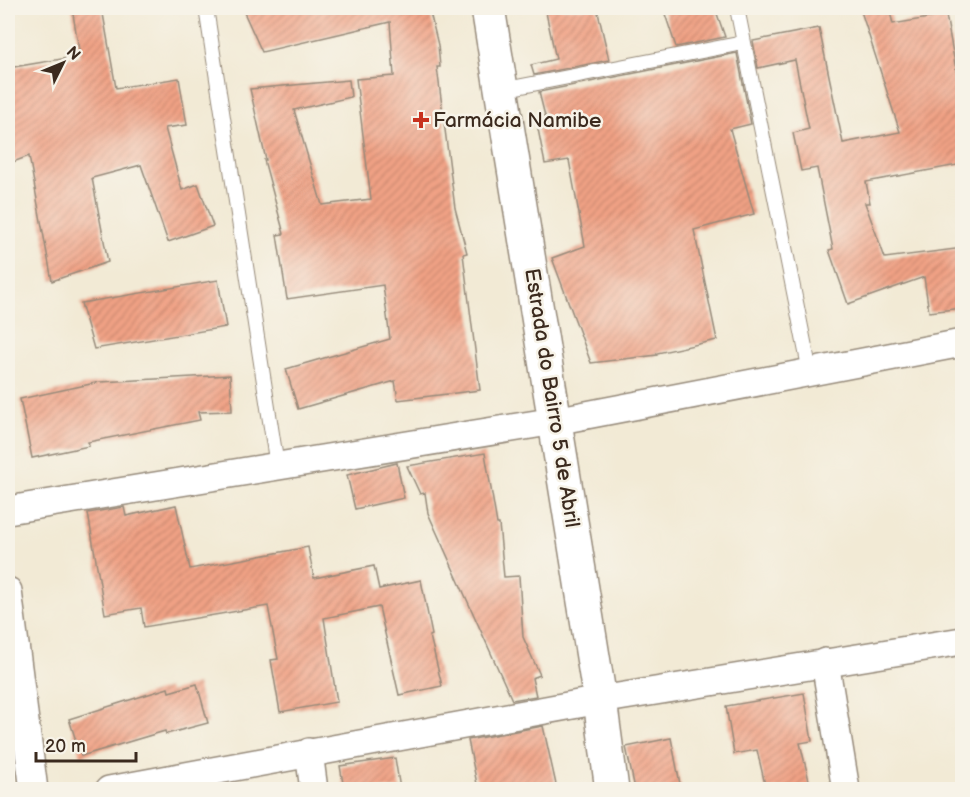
<svg xmlns="http://www.w3.org/2000/svg" width="970" height="797" font-family="'Balsamiq Sans',sans-serif">
<style>
.building{fill:url(#building-hatch)}
.lines{fill:none;stroke-linecap:round;stroke-linejoin:round}
.service-casing{stroke:#968a7a;stroke-width:16}
.minor-casing{stroke:#968a7a;stroke-width:30}
.tertiary-casing{stroke:#968a7a;stroke-width:36}
.service{stroke:#fff;stroke-width:14}
.minor{stroke:#fff;stroke-width:27}
.tertiary{stroke:#fff;stroke-width:33}
.poi-dot{fill:#c8321e;stroke:#f7f3e8;stroke-width:2}
.labels{text-anchor:middle;dominant-baseline:central;stroke-width:5;stroke-linejoin:round;paint-order:stroke}
.poi-label{font-size:21px;fill:#3b2a1e;stroke:#f7f3e8;text-anchor:start}
.street-label{font-size:21px;fill:#3b2a1e;stroke:#f7f3e8}
</style>
<defs>
<pattern id="building-hatch" width="6" height="6" patternUnits="userSpaceOnUse" patternTransform="scale(1.5)"><rect width="6" height="6" fill="#f1a285"/><path d="M-1 1l2-2M0 6l6-6M5 7l2-2" fill="none" stroke="#c4846c"/></pattern>
</defs>
<rect width="100%" height="100%" fill="#f7f3e8"/>
<filter id="ink" filterUnits="userSpaceOnUse"><feTurbulence type="fractalNoise" baseFrequency=".0167" numOctaves="2"/><feDisplacementMap in="SourceGraphic" scale="12" xChannelSelector="R" yChannelSelector="G"/><feConvolveMatrix kernelMatrix="1 2 1 2 8 2 1 2 1" color-interpolation-filters="sRGB"/></filter>
<filter id="wash" filterUnits="userSpaceOnUse"><feTurbulence type="fractalNoise" baseFrequency=".008" numOctaves="4" result="noise"/><feDisplacementMap in="SourceGraphic" scale="24" xChannelSelector="R" yChannelSelector="G"/><feGaussianBlur stdDeviation="1.35" result="paint"/><feColorMatrix in="noise" values="0 0 0 0 0 0 0 0 0 0 0 0 0 0 0 0 0 1.4 0 .05"/><feComposite in="paint" operator="in"/></filter>
<g filter="url(#wash)">
<rect width="100%" height="100%" fill="#f2ead5"/>
<g id="blocks">
<g class="building">
<path d="M72 8H102L116 88 179 78 187 125 165 128 182 190 198 184 213 226 168 242 141 165 92 178 108 262 52 281 29 156 8 164V68L80 56Z"/>
<path d="M242 8H429L438 45 440 67H437L455 208 467 253 463 254 480 390 398 400 395 381 298 409 286 369 390 339 383 285 287 299 277 235 284 234 264 160H266L250 89 349 80 351 97 294 110 322 205 371 199 356 79 394 76 390 22 262 52Z"/>
<path d="M545 8H597L609 60 534 75 531 65 556 59Z"/>
<path d="M663 8H715L725 37 676 47Z"/>
<path d="M860 8H889L893 24 946 15 963 107V164L866 182 870 203H865L885 258 963 248V308L929 312 924 277 848 304 829 250 833 249 817 168 801 171 793 133 809 129 795 60 758 68 753 41 819 28 843 143 900 132Z"/>
<path d="M737 53 751 124 730 129 754 214 694 230 717 340 657 353V355L591 363 552 258 585 246 569 160 545 164 538 129 548 128 539 92Z"/>
<path d="M218 280 226 327 94 349 81 303Z"/>
<path d="M230 375 232 411 198 412 200 420 88 442 89 446 32 458 20 399 100 382Z"/>
<path d="M485 453 497 524H499L504 577 519 576 523 637 540 675 532 678 536 696 512 700 428 513 425 493 420 494 407 466Z"/>
<path d="M397 463 404 498 355 509 347 475Z"/>
<path d="M176 505 190 569 308 547 314 578 374 566 379 589 421 580 432 635 430 636 442 686 399 695 379 607 324 618 337 702 280 712 271 660 278 659 268 606 144 627 141 608 105 614 88 513 124 507 126 516Z"/>
<path d="M197 684 208 723 166 734 165 731 81 756 69 719 168 688 169 692Z"/>
<path d="M804 693 812 741 800 743 811 789H766L757 750 734 754 726 706Z"/>
<path d="M543 726 557 789H478L468 740Z"/>
<path d="M671 738 681 789H635L626 747Z"/>
<path d="M395 758 400 789H344L340 766Z"/>
</g>
</g>
</g>
<g filter="url(#ink)">
<use href="#blocks" fill-opacity="0" stroke="#968a7a" stroke-width="1.5"/>
<g class="lines">
<g class="service-casing">
<g id="service">
<path d="M206 8 277 466"/>
<path d="M737 8 810 372"/>
<path d="M502 90 743 43"/>
</g>
</g>
<g class="minor-casing">
<g id="minor">
<path d="M8 510 555 421 962 343"/>
<path d="M8 591 34 790"/>
<path d="M825 662 846 790"/>
<path d="M309 752 314 790"/>
<path d="M109 790 600 700 962 641"/>
</g>
</g>
<g class="tertiary-casing">
<path id="tertiary" d="M488 8 600 700 612 790"/>
</g>
<use href="#service" class="service"/>
<use href="#minor" class="minor"/>
<use href="#tertiary" class="tertiary"/>
</g>
</g>
<path class="poi-dot" d="M418 111h6v6h6v6h-6v6h-6v-6h-6v-6h6z"/>
<g class="labels">
<g class="poi-label">
<text x="433" y="120">Farmácia Namibe</text>
</g>
<g class="street-label">
<text transform="translate(552 398) rotate(81)">Estrada do Bairro 5 de Abril</text>
</g>
</g>
<rect width="970" height="797" fill="none" stroke="#f7f3e8" stroke-width="30"/>
<g transform="translate(63 63) rotate(47)" stroke="#f7f3e8" stroke-width="4.5" paint-order="stroke">
<path d="M0-4.5L10 22L0 15L-10 22Z" fill="#3b2a1e"/>
<text y="-9" font-size="16" font-weight="bold" text-anchor="middle" fill="#3b2a1e">N</text>
</g>
<path d="M36 752v9h100v-9" fill="none" stroke="#3b2a1e" stroke-width="3"/>
<text x="45" y="752" font-size="18" fill="#3b2a1e" stroke="#f7f3e8" stroke-width="4.5" paint-order="stroke">20 m</text>
</svg>
